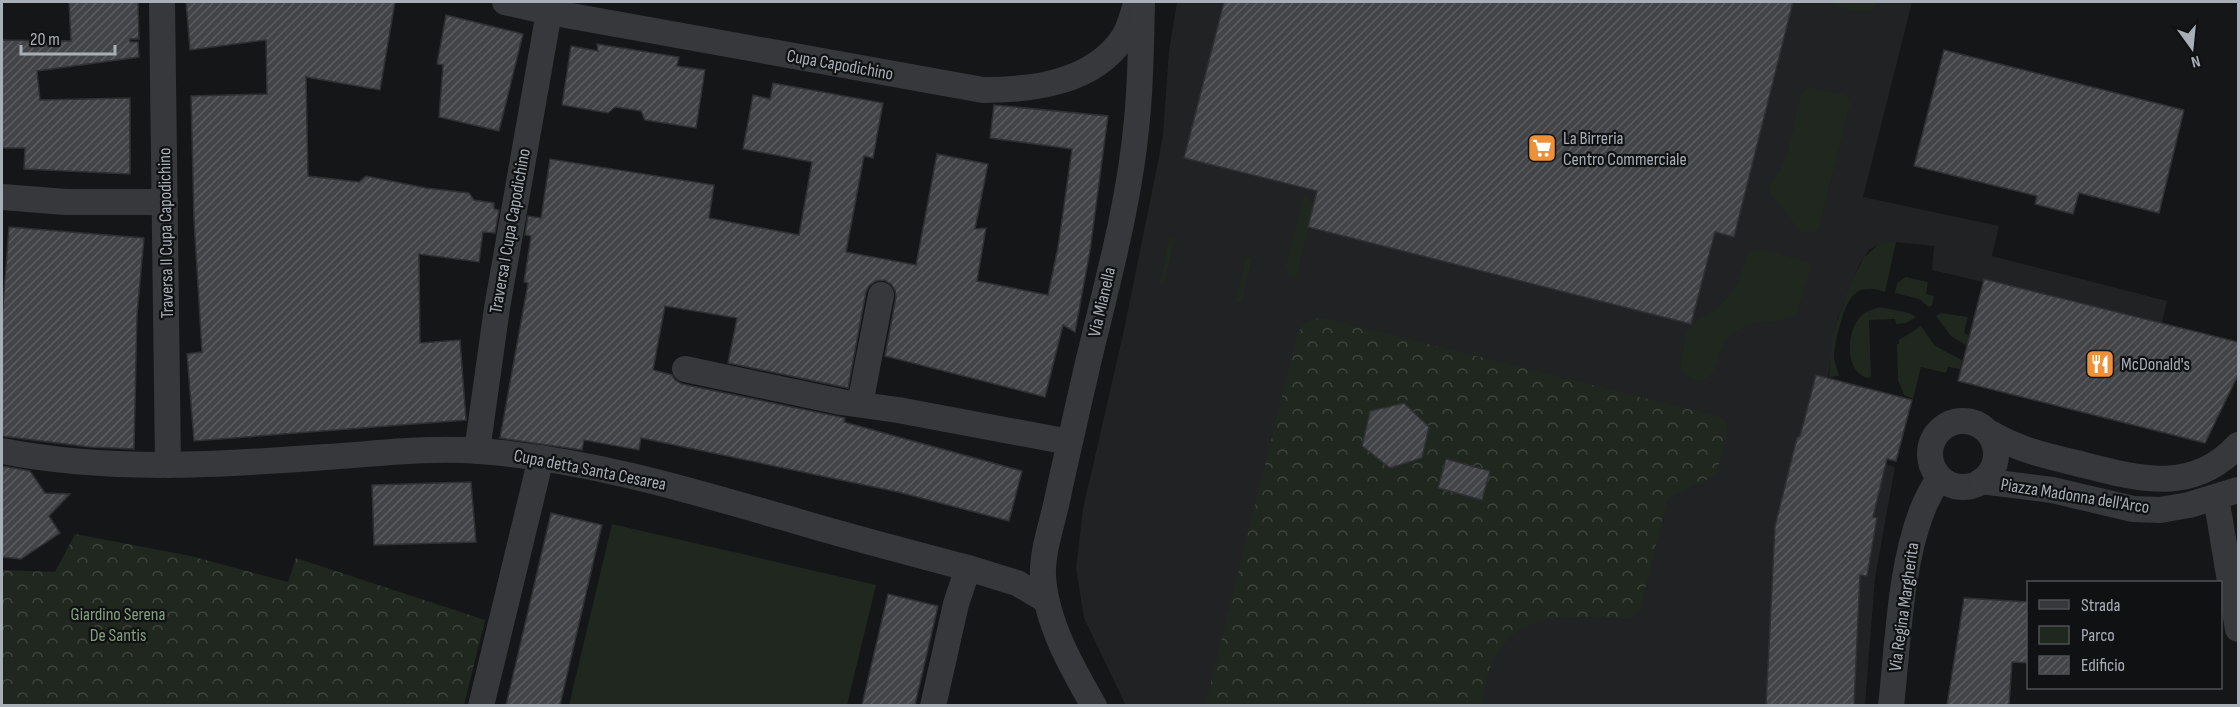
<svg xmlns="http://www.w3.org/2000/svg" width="2240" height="707" font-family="'Sofia Sans Condensed',sans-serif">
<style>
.built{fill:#212224}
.green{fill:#20271f}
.forest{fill:url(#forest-crowns)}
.building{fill:url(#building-hatch);stroke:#2f3033;stroke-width:1.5}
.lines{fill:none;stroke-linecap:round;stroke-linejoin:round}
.street{stroke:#36383c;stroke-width:26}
.labels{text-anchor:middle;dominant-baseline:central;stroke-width:4.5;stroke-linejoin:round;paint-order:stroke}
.street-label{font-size:18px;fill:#a8afb7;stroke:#101112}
.poi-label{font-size:18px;fill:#a8afb7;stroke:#101112;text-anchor:start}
.park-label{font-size:18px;fill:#83a17f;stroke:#101112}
</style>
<defs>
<pattern id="forest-crowns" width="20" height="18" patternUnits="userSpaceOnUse" patternTransform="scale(1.5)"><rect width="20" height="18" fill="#20271f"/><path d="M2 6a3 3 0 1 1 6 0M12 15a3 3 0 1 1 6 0" fill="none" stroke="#3e443d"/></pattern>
<pattern id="building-hatch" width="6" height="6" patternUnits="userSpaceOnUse" patternTransform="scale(1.5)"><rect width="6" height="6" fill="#424447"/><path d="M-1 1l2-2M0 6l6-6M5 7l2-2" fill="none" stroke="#5a5c5f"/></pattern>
</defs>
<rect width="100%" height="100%" fill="#151617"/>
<path class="built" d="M1177 2H1912L1863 197 1999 226 1992 256 2167 301 2162 323 1985 279 1983 282 1932 270 1934 246 1896 242 1878 245 1869 250 1859 265 1837 320 1828 378 1887 459 1886 464 1895 467 1875 578 1865 705 1126 706 1084 618 1076 568 1083 509 1124 330 1158 162 1163 135 1169 51Z"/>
<g class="green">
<path d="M1829 2H1876L1873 9C1863 15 1838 9 1829 2Z"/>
<path d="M1809 87 1844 95 1848 97 1850 104 1819 227 1813 233 1801 232 1770 193C1769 180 1775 179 1781 168 1790 153 1796 112 1801 93Z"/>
<path d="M1305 192 1310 202 1314 204 1296 279 1288 273 1286 266Z"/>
<path d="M1169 237 1175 239 1164 284 1160 283Z"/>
<path d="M1887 242H1896L1885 292C1854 281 1848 299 1840 325 1837 336 1834 347 1834 358 1835 365 1838 370 1839 376L1829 377 1833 333 1849 287 1864 257 1878 245Z"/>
<path d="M1761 249 1808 262 1810 270 1796 315C1779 326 1761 317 1742 328 1735 331 1729 336 1724 343 1716 355 1718 383 1695 380 1687 378 1682 371 1680 364L1686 334 1688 330 1699 319 1718 308 1727 298 1739 280 1747 256 1753 250Z"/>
<path d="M1246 257 1252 258 1242 303 1235 302Z"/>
<path d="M1906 277 1928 282 1926 294 1934 296 1932 305 1929 307 1919 299 1895 293 1897 283Z"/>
<path d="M1880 307 1909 313 1916 317 1906 323 1896 324 1895 319 1869 320 1871 377 1867 378C1844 371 1846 329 1862 315 1867 311 1873 309 1880 307Z"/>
<path d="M1941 313 1968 317 1964 333 1969 335 1966 345 1951 336 1936 316Z"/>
<path d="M1921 326 1935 346 1962 360 1960 369 1948 367 1946 373 1921 367 1913 399 1904 395 1898 380 1897 344H1899V340Z"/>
<path d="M612 524 876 585 847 705H569Z"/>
</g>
<g class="forest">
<path d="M1318 318H1324L1720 417C1726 421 1728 425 1727 433L1716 475 1667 499 1640 610 1631 618 1626 619C1579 617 1523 607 1495 656 1487 670 1485 690 1481 705L1205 706 1298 333 1305 322Z"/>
<path d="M75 534 191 556 288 582 296 558 485 620 464 705H2V570L55 572Z"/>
</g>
<g class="building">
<path d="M69 2H138L139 39H130V42H138L139 57 37 71 40 100 130 98V174L24 169 25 148H2V40L71 41Z"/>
<path d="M186 2H395L380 90 306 77 308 176 359 182 366 176 426 188 469 193 474 200 494 203V209L499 210 495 233 483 232 479 262 419 254 420 343 460 340 466 420 194 441 187 354 202 352 194 220 191 96 267 94 266 40 190 50Z"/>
<path d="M1224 2H1793L1734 237 1715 232 1691 324 1308 227 1317 191 1184 158Z"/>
<path d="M446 15 523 34 499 131 439 117 443 65 437 64Z"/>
<path d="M597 44 679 57 677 66 705 70 696 128 645 120 641 111 615 107 608 113 562 105 571 46 598 51Z"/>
<path d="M1944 50 2184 110 2159 213 2079 193 2073 214 2035 204 2037 196 1914 166Z"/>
<path d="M773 83 883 103 873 158 864 156 846 252 916 265 937 154 988 164 975 229 986 228 977 281 1048 295 1058 247 1072 149 990 138 994 105 1108 116 1090 251 1075 332 1063 325 1045 397 885 356 896 297 895 290 891 284 884 280 876 281 869 286 866 292 848 388 728 363 737 318 665 306 653 370 672 375 675 380 682 384 845 418 844 422 1022 471 1009 521 898 492 641 438 639 450 584 440 582 450 500 438 528 283 524 282 531 236 525 235 528 216 541 218 550 159 714 185 709 218 799 235 812 162 743 149 753 95 770 99Z"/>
<path d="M9 227 144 238 137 315 134 449 90 447 2 436V318Z"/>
<path d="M1984 279 2238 342V375L2205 443 1958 381Z"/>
<path d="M1816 375 1912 400 1896 461 1887 459 1873 517 1877 518 1867 576 1860 575 1854 705H1766L1775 526 1797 438 1800 436Z"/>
<path d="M1404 403 1429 427 1422 458 1390 468 1362 446 1370 411Z"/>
<path d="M1446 459 1490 471 1482 500 1438 488Z"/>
<path d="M2 466 30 471 45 493 70 494 49 516 60 533 21 559 2 557Z"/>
<path d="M471 482 476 542 374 545 372 485Z"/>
<path d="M551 513 602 525 560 705H506Z"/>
<path d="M888 594 938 606 915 705H862Z"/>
<path d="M1964 598 2028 602V663L2012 662 2009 705H1947Z"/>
</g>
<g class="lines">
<g class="street">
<path d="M162 2 168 465"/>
<path d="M505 2 549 12 983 90C1032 90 1093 83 1123 38 1129 29 1132 17 1135 7"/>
<path d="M2 197 66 202H165"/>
<path d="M685 369 841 402 898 410 1069 442"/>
<path d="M860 404 881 295"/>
<circle cx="1963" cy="454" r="33"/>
<path d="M1990 433C2017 449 2046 456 2076 463 2135 478 2191 496 2238 445"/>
<path d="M2 451C109 472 218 465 326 457 376 454 428 447 479 451 587 459 693 491 796 521 853 538 911 553 968 568L1017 583 1046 600"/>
<path d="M477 451 497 308 549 12"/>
<path d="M1981 481 2052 490 2133 509 2160 510 2189 505 2238 490"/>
<path d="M2216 497 2238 629"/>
<path d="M481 706 541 458"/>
<path d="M933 706 956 604 968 568"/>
<path d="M1094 706C1071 666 1046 622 1043 576 1042 553 1051 527 1056 505 1066 458 1077 411 1088 363 1107 283 1130 202 1137 119 1141 80 1141 41 1142 2"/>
<path d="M1891 706C1898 644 1900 563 1924 506 1928 496 1934 487 1939 477"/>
</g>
</g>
<defs>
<g id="supermarket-square" transform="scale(1.5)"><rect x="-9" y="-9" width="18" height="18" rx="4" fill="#ed9037" stroke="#101112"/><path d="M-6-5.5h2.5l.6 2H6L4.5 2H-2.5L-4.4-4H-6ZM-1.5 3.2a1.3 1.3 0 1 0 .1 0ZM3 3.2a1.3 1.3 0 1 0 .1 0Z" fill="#fff"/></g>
<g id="restaurant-square" transform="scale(1.5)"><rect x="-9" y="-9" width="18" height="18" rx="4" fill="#ed9037" stroke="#101112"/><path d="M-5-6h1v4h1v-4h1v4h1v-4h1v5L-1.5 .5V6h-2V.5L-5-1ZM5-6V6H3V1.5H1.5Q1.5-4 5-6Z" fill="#fff"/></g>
</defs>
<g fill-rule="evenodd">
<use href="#supermarket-square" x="1542" y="148"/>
<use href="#restaurant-square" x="2100" y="364"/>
</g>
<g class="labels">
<g class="street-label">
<text transform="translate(840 65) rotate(10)">Cupa Capodichino</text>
<text transform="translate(510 231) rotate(-80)">Traversa I Cupa Capodichino</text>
<text transform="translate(166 233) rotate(-91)">Traversa II Cupa Capodichino</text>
<text transform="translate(1102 302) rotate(-77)">Via Mianella</text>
<text transform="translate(590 470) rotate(11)">Cupa detta Santa Cesarea</text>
<text transform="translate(2075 496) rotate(9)">Piazza Madonna dell'Arco</text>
<text transform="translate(1904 607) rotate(-82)">Via Regina Margherita</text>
</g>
<g class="poi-label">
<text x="1563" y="138">La Birreria<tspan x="1563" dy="21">Centro Commerciale</tspan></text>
<text x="2121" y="364">McDonald's</text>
</g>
<g class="park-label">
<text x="118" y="614">Giardino Serena<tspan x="118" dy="21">De Santis</tspan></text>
</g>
</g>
<rect width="2240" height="707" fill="none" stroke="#a8afb7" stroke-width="6"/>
<rect x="2027" y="581" width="195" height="108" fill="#101112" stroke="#4d5054" stroke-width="1.5"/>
<rect x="2039" y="600" width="30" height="9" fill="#36383c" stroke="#4d5054" stroke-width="1.5"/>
<text x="2081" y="611" font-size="18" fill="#a8afb7">Strada</text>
<rect x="2039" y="626" width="30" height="18" fill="#20271f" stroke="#4d5054" stroke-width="1.5"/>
<text x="2081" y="641" font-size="18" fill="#a8afb7">Parco</text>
<rect x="2039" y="656" width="30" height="18" fill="url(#building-hatch)" stroke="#4d5054" stroke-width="1.5"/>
<text x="2081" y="671" font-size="18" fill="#a8afb7">Edificio</text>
<g transform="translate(2192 48) rotate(165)" stroke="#101112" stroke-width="4.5" paint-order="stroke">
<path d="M0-4.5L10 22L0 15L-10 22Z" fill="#a8afb7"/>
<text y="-9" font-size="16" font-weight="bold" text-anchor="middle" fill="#a8afb7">N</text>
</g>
<path d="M21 45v9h94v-9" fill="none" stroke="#a8afb7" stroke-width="3"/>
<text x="30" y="45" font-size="18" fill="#a8afb7" stroke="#101112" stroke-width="4.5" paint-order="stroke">20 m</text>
</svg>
